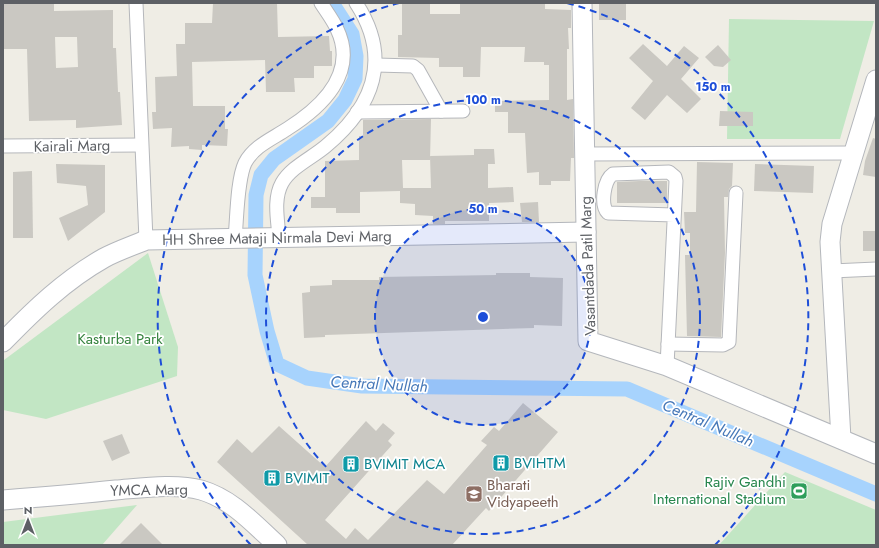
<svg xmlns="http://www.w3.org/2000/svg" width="879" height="548" font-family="Jost,sans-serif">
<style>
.green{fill:#c2e6c4}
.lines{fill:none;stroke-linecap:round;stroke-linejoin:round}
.canal{stroke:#a7d3fd;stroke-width:15}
.building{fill:#cac8c2;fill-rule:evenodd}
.street-casing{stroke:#b5b7bb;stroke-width:15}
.secondary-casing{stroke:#b4b7bc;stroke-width:21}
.street{stroke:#fff;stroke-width:13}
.secondary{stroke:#fff;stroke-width:19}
.ring{fill:none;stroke:#1d4ed8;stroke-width:2;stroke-dasharray:7 5}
.labels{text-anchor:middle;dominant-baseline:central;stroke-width:3.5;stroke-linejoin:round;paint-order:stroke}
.street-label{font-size:15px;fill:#5d6065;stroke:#fff}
.park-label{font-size:15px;fill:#36833e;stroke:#fff}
.culture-label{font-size:15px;fill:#0d838f;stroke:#fff;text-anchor:start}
.leisure-label{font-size:15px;fill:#27864d;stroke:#fff;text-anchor:end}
.education-label{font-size:15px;fill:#785e54;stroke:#fff;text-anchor:start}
.water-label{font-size:16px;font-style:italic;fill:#4678b8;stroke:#fff}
.centre{fill:#1d4ed8;stroke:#fff;stroke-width:2}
.ring-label{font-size:12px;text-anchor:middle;font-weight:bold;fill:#1d4ed8;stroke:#fff;stroke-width:3.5;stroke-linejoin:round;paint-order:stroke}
</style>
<rect width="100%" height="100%" fill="#efede5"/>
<g class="green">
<path d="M729 19 874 21 840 139H727Z"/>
<path d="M148 253 178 347 177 376 46 419 3 410 4 360Z"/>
<path d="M785 472 876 510V545H719Z"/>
<path d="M137 505 102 545H3V522Z"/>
</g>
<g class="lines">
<path class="canal" d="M332 3 352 34 356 56 355 79 345 100 328 121 274 159 261 175 256 195 255 275 267 331 277 364 307 378 362 386 627 389 876 494"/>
</g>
<g class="building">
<path d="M3 3H54V11L113 10V48H116L118 92H120L122 125 76 128V120L29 121 27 49H3ZM55 37H77L78 67 56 68Z"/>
<path d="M213 3H277L278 37 329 36 330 51H332V66H314V78H294L295 92H266L265 60 192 62 193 106H225V129H228L227 146 202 145V150L189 149V146L171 147 172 128 153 129 152 112H156L155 77 177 76 176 44H185V23H212Z"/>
<path d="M402 3H430V14H460V3H545V9L571 10V28H568L569 49H567V100L573 99 574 158H571L570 181H551V185H539V172L527 173 525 133H508V112H495V101L549 100V65H544V62H524L525 47H481L480 77H463V67H439V58L398 57V35H402Z"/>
<rect x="599" y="3" width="27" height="17"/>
<path d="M643 44 667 66 684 46 699 58 681 79 701 99 687 113 667 95 645 120 631 108 653 81 629 58Z"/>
<path d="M718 45 731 60 723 67 714 66 705 57Z"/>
<path d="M720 111 753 112V126H719Z"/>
<path d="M431 119 430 160H402L403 188H431L430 156 474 155V149H494L495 164H488V188L513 187 514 202 489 203V221H445V224H433V216L415 215V204L400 203V191L360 192V213H336V208H311V197H325V161L359 160V136H363V120Z"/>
<path d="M873 138 876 139V177L863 175 865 161Z"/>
<path d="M697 162 733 163 732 186 729 189 728 197H724L725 253 721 337 687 336 685 255H690V233H685L684 212H696Z"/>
<path d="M56 164 105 165V212L68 241 59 218 88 205 86 186 57 183Z"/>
<path d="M755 164 814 166 813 193 754 191Z"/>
<path d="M32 171 33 238H13V172Z"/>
<path d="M640 181H667V203H617V182Z"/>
<path d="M538 202 539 222H522L520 203Z"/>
<rect x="863" y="231" width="13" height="20"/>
<path d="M496 273H530V277L563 278 562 326 534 325V328L325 335V337L304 338 302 293 310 292V286L332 285V280H379V277L496 275Z"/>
<path d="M523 403 558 432 489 511 486 508 452 545H308L217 462 237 439 252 453 279 426 325 467 366 421 376 431 383 423 395 433 388 441 392 445 325 520 346 539 355 528 368 540 427 480 444 494 487 445 481 441 494 427 499 431Z"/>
<path d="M122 434 130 453 112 461 103 441Z"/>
<path d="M141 523 163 545H119Z"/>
</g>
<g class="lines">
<g class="street-casing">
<g id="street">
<path d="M136 3 146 240"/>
<path d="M376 65 413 66 418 70 441 111"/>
<path d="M357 112 463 111"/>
<path d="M3 146 141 145"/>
<path d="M585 154 855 153"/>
<path d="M279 237C278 221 273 199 282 183 291 167 312 158 326 146 374 106 392 58 356 3"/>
<path d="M235 238C237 219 237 180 245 163 254 146 272 139 287 129 322 107 358 73 337 29 333 20 326 11 321 3"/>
<path d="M832 271 876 269"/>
<path d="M668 344 723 345 729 342 736 193"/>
<path d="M667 366 676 181 675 177 669 172 613 174C604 180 600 205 608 213L674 215"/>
</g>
</g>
<g class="secondary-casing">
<g id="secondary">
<path d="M582 3 588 341 667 366 876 454"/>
<path d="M3 342C34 310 65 280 104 258 117 251 132 246 146 240L586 232"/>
<path d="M841 439 830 242 832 224 876 80"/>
<path d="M3 500C41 497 78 494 116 490 141 488 176 483 201 490 232 499 254 524 277 545"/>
</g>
</g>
<use href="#street" class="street"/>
<use href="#secondary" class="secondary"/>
</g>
<circle cx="483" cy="317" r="108" fill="#1d4ed8" fill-opacity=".12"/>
<g class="ring">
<circle cx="483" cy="317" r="108"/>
<circle cx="483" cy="317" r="217"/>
<path d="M251 545A325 325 0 0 1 399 3M567 3A325 325 0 0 1 715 545"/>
</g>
<defs>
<g id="building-square" transform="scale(0.9)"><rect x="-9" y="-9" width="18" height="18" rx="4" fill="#0f9aa8" stroke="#fff"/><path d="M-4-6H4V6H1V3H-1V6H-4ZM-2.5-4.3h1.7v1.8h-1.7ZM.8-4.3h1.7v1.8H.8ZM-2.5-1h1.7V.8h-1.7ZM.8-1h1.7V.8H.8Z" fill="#fff"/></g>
<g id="stadium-square" transform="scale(0.9)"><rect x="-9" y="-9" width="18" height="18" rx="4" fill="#2e9e5b" stroke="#fff"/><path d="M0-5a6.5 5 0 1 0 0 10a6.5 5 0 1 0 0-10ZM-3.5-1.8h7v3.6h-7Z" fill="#fff"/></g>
<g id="university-square" transform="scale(0.9)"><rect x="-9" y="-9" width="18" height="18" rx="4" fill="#8d6e63" stroke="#fff"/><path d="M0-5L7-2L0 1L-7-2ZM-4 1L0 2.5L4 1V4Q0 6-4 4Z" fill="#fff"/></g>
</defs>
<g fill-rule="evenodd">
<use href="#building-square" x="501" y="463"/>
<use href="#building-square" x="351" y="464"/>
<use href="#building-square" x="272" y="478"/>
<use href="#stadium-square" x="799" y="491"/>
<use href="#university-square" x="474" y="494"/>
</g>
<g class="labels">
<g class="street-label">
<text transform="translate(72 146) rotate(-1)">Kairali Marg</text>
<text transform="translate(277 238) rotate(-1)">HH Shree Mataji Nirmala Devi Marg</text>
<text transform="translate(588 266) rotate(-92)">Vasantdada Patil Marg</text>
<text transform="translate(149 490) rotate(-1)">YMCA Marg</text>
</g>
<g class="park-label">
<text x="120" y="339">Kasturba Park</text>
</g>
<g class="culture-label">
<text x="514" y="463">BVIHTM</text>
<text x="364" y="464">BVIMIT MCA</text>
<text x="285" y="478">BVIMIT</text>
</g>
<g class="leisure-label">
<text x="786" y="482">Rajiv Gandhi<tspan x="786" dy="17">International Stadium</tspan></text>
</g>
<g class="education-label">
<text x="487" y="485">Bharati<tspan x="487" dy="17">Vidyapeeth</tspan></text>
</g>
<g class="water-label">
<text transform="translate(379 384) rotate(3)">Central Nullah</text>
<text transform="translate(708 423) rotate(23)">Central Nullah</text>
</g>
</g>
<circle cx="483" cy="317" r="6" class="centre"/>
<g class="ring-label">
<text x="713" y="91">150 m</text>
<text x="483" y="104">100 m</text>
<text x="483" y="213">50 m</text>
</g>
<rect width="879" height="548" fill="none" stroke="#5d6065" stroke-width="8"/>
<g transform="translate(28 520)" stroke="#ffffff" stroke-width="3" paint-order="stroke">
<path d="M0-3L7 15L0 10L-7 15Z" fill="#5d6065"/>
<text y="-6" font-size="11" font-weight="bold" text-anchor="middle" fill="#5d6065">N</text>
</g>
</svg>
